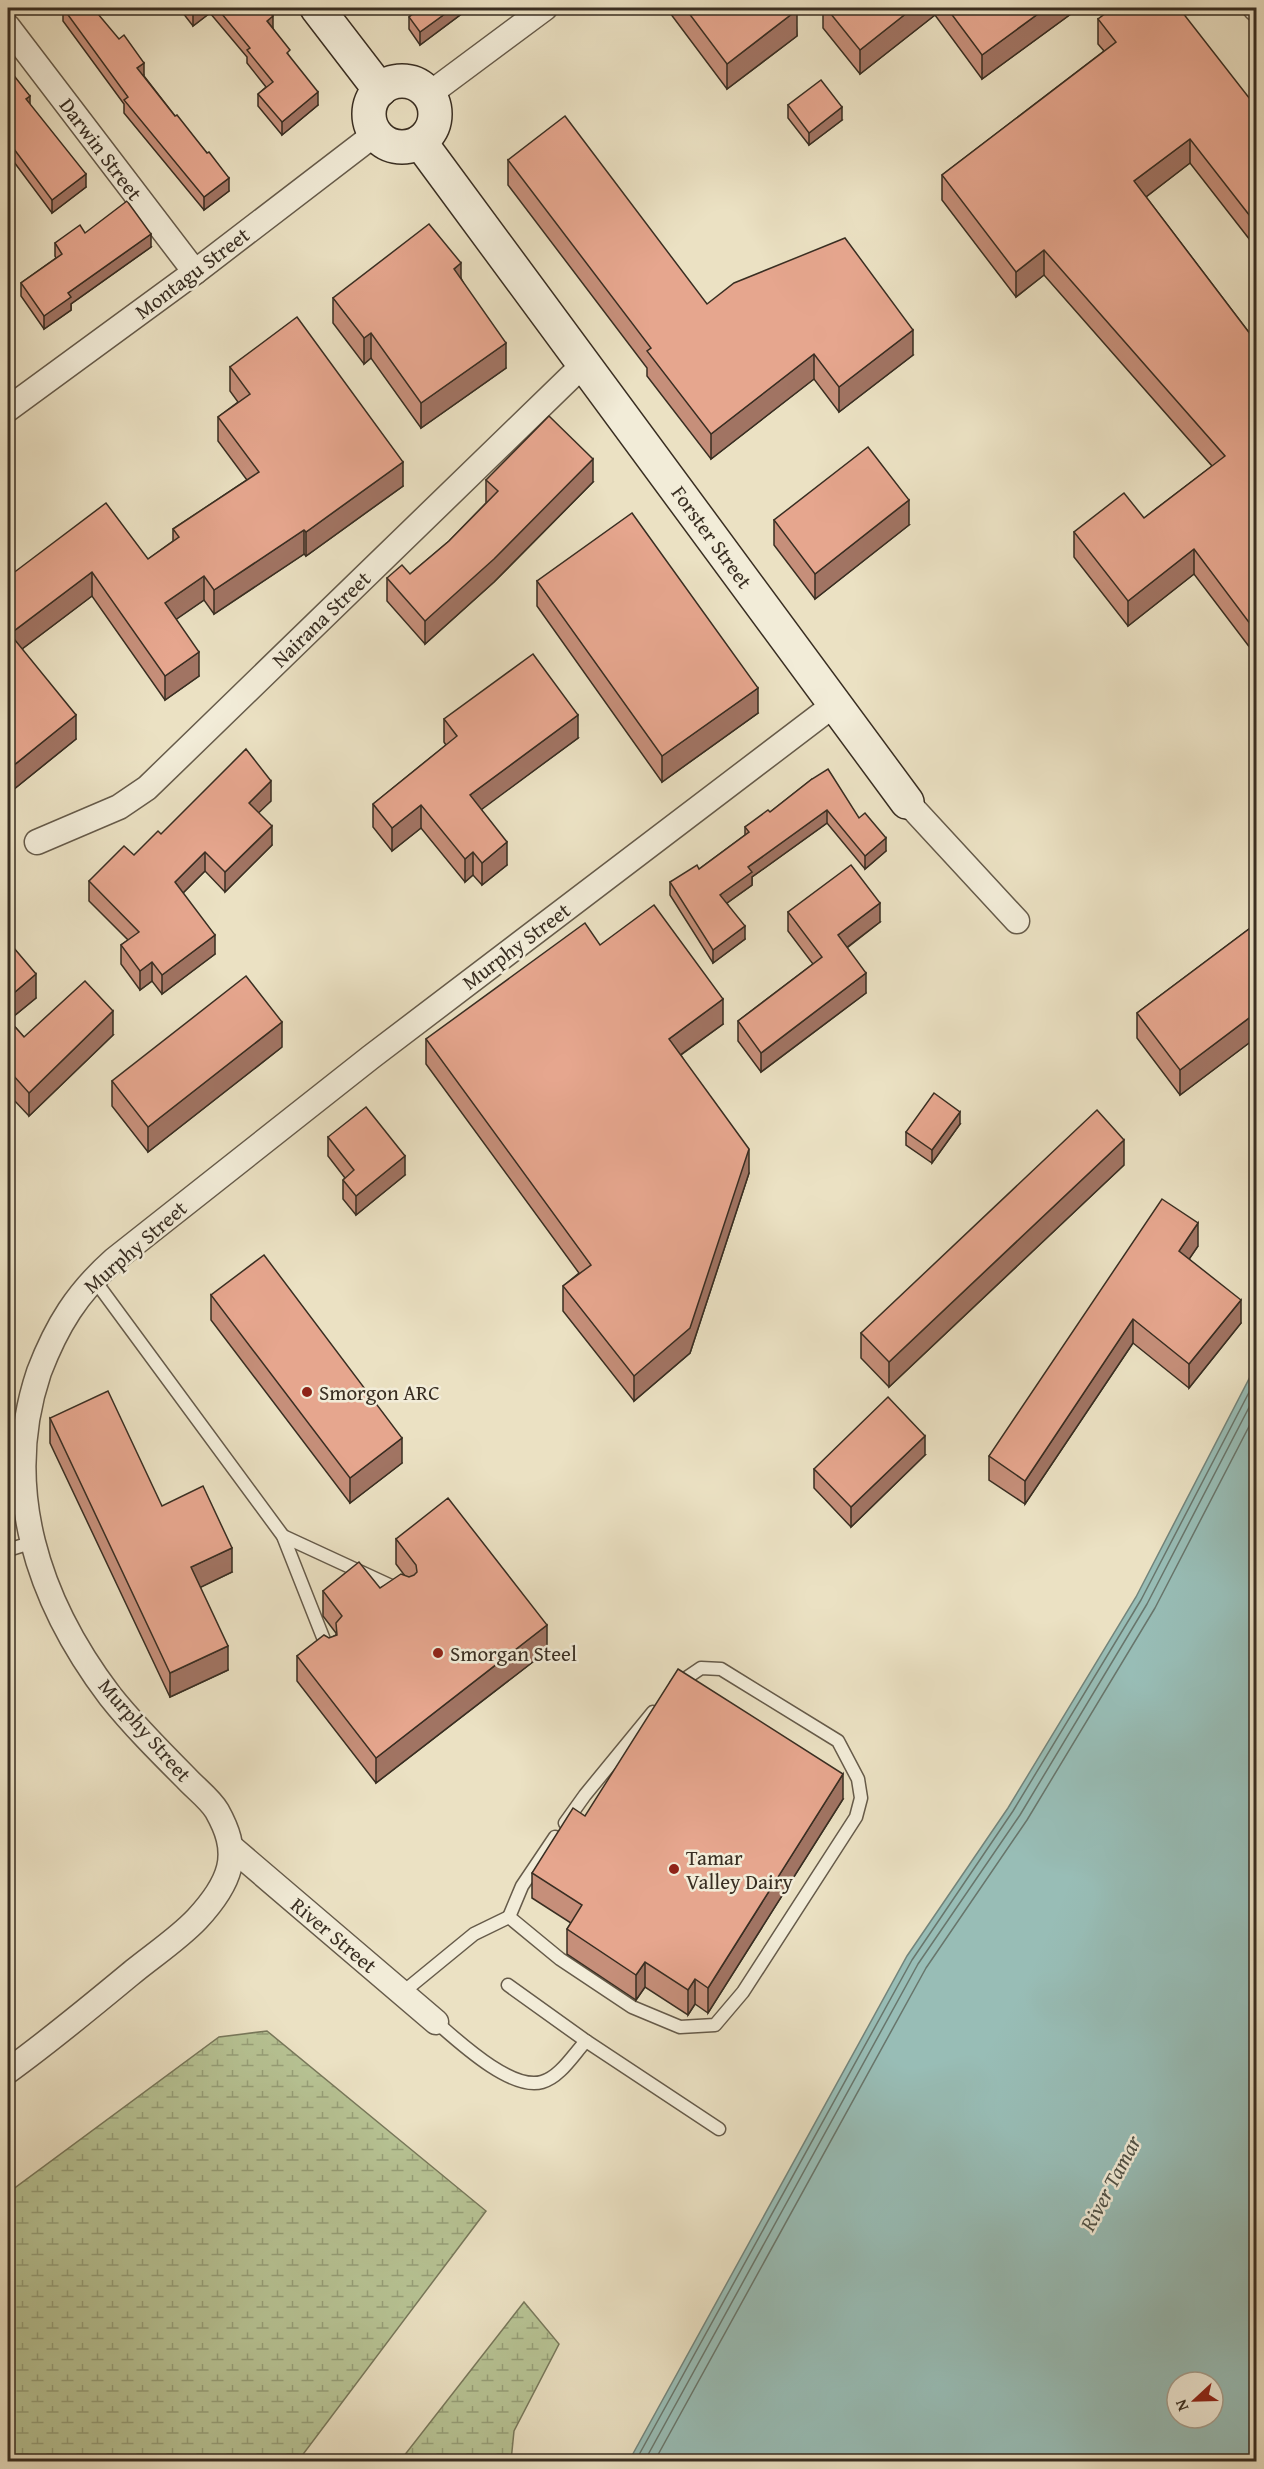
<svg xmlns="http://www.w3.org/2000/svg" width="1264" height="2469" font-family="'Gentium Book Plus',serif">
<style>
.wetland{fill:url(#wetland-marsh);stroke:#78785b;stroke-width:1.5}
.water{fill:#98bdb6;stroke:#72847b;stroke-width:1.5;fill-rule:evenodd}
.lines{fill:none;stroke-linecap:round;stroke-linejoin:round}
.shore{stroke:#68766c;stroke-width:1.5}
.lane-casing{stroke:#665b4a;stroke-width:15}
.street-casing{stroke:#665b4a;stroke-width:27}
.secondary-casing{stroke:#392e22;stroke-width:36}
.lane{stroke:#f2ecd8;stroke-width:12}
.street{stroke:#f2ecd8;stroke-width:24}
.secondary{stroke:#f2ecd8;stroke-width:33}
.wall{fill:#c68f7a;stroke:#392e22;stroke-width:1.5}
.shaded-wall{fill:#a17463;stroke:#392e22;stroke-width:1.5}
.building{fill:#e6a68e;stroke:#392e22;stroke-width:1.5}
.poi-dot{fill:#8f2418;stroke:#f2ecd8;stroke-width:2}
.labels{text-anchor:middle;dominant-baseline:central;stroke-width:5;stroke-linejoin:round;paint-order:stroke}
.street-label{font-size:21px;fill:#392e22;stroke:#f2ecd8}
.poi-label{font-size:21px;fill:#392e22;stroke:#f2ecd8;text-anchor:start}
.water-label{font-size:22px;font-style:italic;fill:#515247;stroke:#f2ecd8}
</style>
<defs>
<pattern id="wetland-marsh" width="20" height="14" patternUnits="userSpaceOnUse" patternTransform="scale(1.5)"><rect width="20" height="14" fill="#b7c394"/><path d="M1 5h8M5 5V1M11 12h8M15 12V8" fill="none" stroke="#969f78"/></pattern>
</defs>
<rect width="100%" height="100%" fill="#ebe1c3"/>
<filter id="stains"><feTurbulence type="fractalNoise" baseFrequency=".00333" numOctaves="4"/><feColorMatrix values="0 0 0 0 .2 0 0 0 0 .09 0 0 0 0 .02 0 0 0 .5 -.17"/></filter>
<radialGradient id="worn" r=".72"><stop offset=".6" stop-color="#630" stop-opacity="0"/><stop offset="1" stop-color="#630" stop-opacity=".3"/></radialGradient>
<g class="wetland">
<path d="M267 2031 486 2211 298 2461H8V2193L219 2037Z"/>
<path d="M524 2302 559 2344 514 2431 511 2461H400Z"/>
</g>
<path class="water" d="M1256 1370V2461H629L907 1956 1008 1808 1136 1597 1250 1377ZM1177 2382H1213V2418H1177Z"/>
<g class="lines">
<g class="shore">
<path d="M635 2462 912 1960 1013 1811 1141 1600 1256 1379"/>
<path d="M644 2462 918 1964 1020 1815 1147 1604 1256 1394"/>
<path d="M654 2462 926 1968 1027 1820 1155 1608 1256 1413"/>
</g>
<g class="lane-casing">
<g id="lane">
<path d="M93 1278 283 1536 328 1650"/>
<path d="M8 1503 21 1502"/>
<path d="M283 1536 402 1591"/>
<path d="M8 1550 30 1543"/>
<path d="M565 1823 585 1795 653 1712"/>
<path d="M509 1917 522 1886 555 1837"/>
<path d="M508 1985 586 2041 719 2129"/>
<path d="M402 1993 474 1934 509 1917 560 1959 632 2007 680 2027 715 2025 743 1992 856 1817 861 1798 858 1779 838 1741 721 1669 701 1668 676 1685"/>
<path d="M436 2022C458 2041 511 2091 542 2082 560 2077 573 2055 586 2041"/>
</g>
</g>
<g class="street-casing">
<g id="street">
<path d="M1255 8 1256 9"/>
<path d="M8 27 195 272"/>
<path d="M428 95 545 8"/>
<path d="M8 409 195 272 375 134"/>
<path d="M907 802 1017 921"/>
<path d="M37 842 119 807 147 788 584 364"/>
<path d="M231 1847 436 2022"/>
<path d="M8 2071C51 2040 93 2005 134 1971 155 1954 179 1938 197 1919 210 1905 224 1888 229 1868 234 1847 227 1829 217 1811 210 1799 195 1788 186 1778 160 1752 133 1725 110 1696 38 1601 0 1488 39 1372 57 1325 77 1293 114 1260L371 1057 835 704"/>
</g>
</g>
<g class="secondary-casing">
<g id="secondary">
<path d="M317 8 380 90"/>
<circle cx="402" cy="114" r="33"/>
<path d="M420 142 907 802"/>
</g>
</g>
<use href="#lane" class="lane"/>
<use href="#street" class="street"/>
<use href="#secondary" class="secondary"/>
</g>
<g class="wall">
<path d="M63 8 144 75V76L175 116 207 153 229 191 204 210 124 113V104L63 21Z"/>
<path d="M179 8H266L273 29 318 105 282 135 258 106V94L266 87 247 63V57L210 13 193 26Z"/>
<path d="M405 8H468V9L420 45 409 29V17L411 15Z"/>
<path d="M670 8H795L797 36 727 89 670 13Z"/>
<path d="M823 8H1079L982 79 935 15 860 74 823 28Z"/>
<path d="M1098 19 1257 108V249L1190 163 1146 197 1257 343V657L1194 574 1128 626 1074 557V532L1144 518 1212 466 1044 275 1016 297 942 200V175L1104 51 1098 44Z"/>
<path d="M8 68 30 105 86 187 52 213 8 154Z"/>
<path d="M788 105 842 120 809 145 788 118Z"/>
<path d="M508 160 707 304 913 355 839 412 814 379 711 459 647 376V368L508 185Z"/>
<path d="M85 233 151 247 71 304V310L44 329 21 296V283L56 258 55 256V243Z"/>
<path d="M461 278 506 368 421 428 371 358 364 364 333 323V298Z"/>
<path d="M230 367 403 486 306 556 304 554 214 614 204 600 176 619 199 676 165 700 92 596 22 649 76 739 8 794V577L148 559 173 541V529L247 480 218 441V417L238 402 230 391Z"/>
<path d="M486 480 593 482 494 582 425 644 387 601V578L410 574 449 541 486 503Z"/>
<path d="M774 520 909 525 815 599 774 545Z"/>
<path d="M537 581 758 713 662 782 537 606Z"/>
<path d="M444 719 578 738 481 809 507 865 482 885 473 875 465 882 421 828 392 851 373 827V804L446 745 444 742Z"/>
<path d="M812 779 859 818 886 851 865 869 827 823 752 877V885L727 903 745 939 713 963 670 895V882L699 869 745 835V827L770 812Z"/>
<path d="M271 801 258 812 272 845 225 892 205 871 183 893 215 954 162 994 152 981 140 990 121 964V945L128 940 89 901V881L134 855 161 834Z"/>
<path d="M788 912 880 922 847 948 866 993 761 1072 738 1041V1021L813 964 788 931Z"/>
<path d="M1257 923V1037L1180 1095 1137 1038V1013Z"/>
<path d="M8 941 36 998 9 1020 24 1037 113 1035 29 1116 13 1099 8 1104Z"/>
<path d="M600 945 723 1024 681 1055 749 1173 690 1353 634 1401 563 1311V1286L579 1273 426 1064V1039Z"/>
<path d="M282 1047 148 1152 112 1106V1081Z"/>
<path d="M960 1124 932 1163 906 1145V1132Z"/>
<path d="M328 1137 405 1175 356 1215 343 1199V1180L345 1178 328 1156Z"/>
<path d="M1124 1165 889 1387 861 1358V1333Z"/>
<path d="M1198 1246 1189 1259 1241 1323 1189 1388 1133 1343 1025 1504 989 1480V1456Z"/>
<path d="M211 1295 402 1463 350 1503 211 1320Z"/>
<path d="M50 1418 162 1506 232 1572 200 1587 228 1670 170 1697 50 1443Z"/>
<path d="M925 1455 851 1527 814 1488V1469Z"/>
<path d="M396 1539 547 1651 376 1783 297 1681V1656L336 1635V1633L323 1616V1591L380 1588 405 1576 396 1564Z"/>
<path d="M843 1799 708 2013 695 2004 688 2015 645 1987 636 2000 567 1954V1929L571 1923 532 1898V1873L585 1816Z"/>
</g>
<g class="shaded-wall">
<path d="M201 8H210V13L193 26V13Z"/>
<path d="M453 8H468V9L420 45V32Z"/>
<path d="M913 8H935V15L860 74V50Z"/>
<path d="M1046 8H1079L982 79V55Z"/>
<path d="M797 10V36L727 89V64Z"/>
<path d="M273 16V29L267 21Z"/>
<path d="M144 63V75L137 81V68Z"/>
<path d="M318 92V105L282 135V122Z"/>
<path d="M30 96V109L26 99Z"/>
<path d="M842 107V120L809 145V133Z"/>
<path d="M1190 139V163L1134 206V181Z"/>
<path d="M86 174V187L52 213V200Z"/>
<path d="M229 178V191L204 210V197Z"/>
<path d="M151 234V247L71 304V310L44 329V316L68 293Z"/>
<path d="M1044 250V275L1016 297V272Z"/>
<path d="M461 263V289L454 269Z"/>
<path d="M913 330V355L839 412V387Z"/>
<path d="M371 333V358L364 364V338Z"/>
<path d="M506 343V368L421 428V403Z"/>
<path d="M814 354V379L711 459V434Z"/>
<path d="M593 459V482L494 582 425 644V621Z"/>
<path d="M403 462V486L306 556V532Z"/>
<path d="M909 500V525L815 599V574Z"/>
<path d="M304 530V554L214 614V590Z"/>
<path d="M1194 549V574L1128 626V601Z"/>
<path d="M92 572V596L10 658V634Z"/>
<path d="M204 576V600L165 627V603Z"/>
<path d="M199 652V676L165 700V676Z"/>
<path d="M758 688V713L662 782V756Z"/>
<path d="M76 715V739L8 794V770Z"/>
<path d="M578 715V738L470 818V795Z"/>
<path d="M271 781V801L249 822V803Z"/>
<path d="M421 805V828L392 851V828Z"/>
<path d="M827 810V823L752 877V885L720 908V895L748 867Z"/>
<path d="M272 826V845L225 892V872Z"/>
<path d="M886 838V851L865 869V856Z"/>
<path d="M507 842V865L482 885V863Z"/>
<path d="M205 852V871L175 901V882Z"/>
<path d="M473 852V875L465 882V859Z"/>
<path d="M880 903V922L838 954V935Z"/>
<path d="M745 926V939L713 963V950Z"/>
<path d="M215 935V954L162 994V975Z"/>
<path d="M152 962V981L140 990V971Z"/>
<path d="M866 973V993L761 1072V1053Z"/>
<path d="M36 974V998L8 1021V998Z"/>
<path d="M723 999V1024L669 1063V1039Z"/>
<path d="M113 1011V1035L29 1116V1093Z"/>
<path d="M1257 1012V1037L1180 1095V1070Z"/>
<path d="M282 1022V1047L148 1152V1127Z"/>
<path d="M13 1075V1099L8 1104V1080Z"/>
<path d="M960 1112V1124L932 1163V1150Z"/>
<path d="M1124 1140V1165L889 1387V1362Z"/>
<path d="M749 1149V1173L690 1353 634 1401V1376Z"/>
<path d="M405 1156V1175L356 1215V1196Z"/>
<path d="M1198 1223V1246L1179 1274V1251Z"/>
<path d="M1241 1300V1323L1189 1388V1364Z"/>
<path d="M1133 1319V1343L1025 1504V1481Z"/>
<path d="M925 1436V1455L851 1527V1507Z"/>
<path d="M402 1438V1463L350 1503V1478Z"/>
<path d="M232 1548V1572L191 1592V1567Z"/>
<path d="M547 1625V1651L376 1783V1758Z"/>
<path d="M228 1646V1670L170 1697V1673Z"/>
<path d="M843 1774V1799L708 2013V1988Z"/>
<path d="M645 1962V1987L636 2000V1975Z"/>
<path d="M695 1979V2004L688 2015V1990Z"/>
</g>
<g class="building">
<path d="M63 8H93L119 39 124 35 144 63 137 68 175 116 177 115 207 153 209 152 229 178 204 197 124 100 128 97Z"/>
<path d="M189 8H201L193 13Z"/>
<path d="M217 8H266L273 16 267 21 290 50 287 53 318 92 282 122 258 94 273 82 247 50 250 48Z"/>
<path d="M415 8H453L420 32 409 17 418 10Z"/>
<path d="M685 8H795L797 10 727 64Z"/>
<path d="M826 8H913L860 50Z"/>
<path d="M947 8H1046L982 55Z"/>
<path d="M1113 8H1179L1257 108V225L1190 139 1134 181 1257 343V633L1194 549 1128 601 1074 532 1124 493 1144 518 1225 456 1044 250 1016 272 942 175 1116 42 1098 19Z"/>
<path d="M8 68 30 96 26 99 86 174 52 200 8 141Z"/>
<path d="M821 80 842 107 809 133 788 105Z"/>
<path d="M565 116 707 304 734 283 845 238 913 330 839 387 814 354 711 434 647 351 651 348 508 160Z"/>
<path d="M127 201 151 234 68 293 71 297 44 316 21 283 62 254 55 243 80 225 85 233Z"/>
<path d="M429 224 461 263 454 269 506 343 421 403 371 333 364 338 333 298Z"/>
<path d="M297 317 403 462 306 532 304 530 214 590 204 576 165 603 199 652 165 676 92 572 10 634 76 715 8 770V577L106 503 148 559 179 537 173 529 259 472 218 417 250 394 230 367Z"/>
<path d="M549 416 593 459 494 559 425 621 387 578 402 565 410 574 449 541 498 491 486 480Z"/>
<path d="M868 447 909 500 815 574 774 520Z"/>
<path d="M632 513 758 688 662 756 537 581Z"/>
<path d="M533 654 578 715 470 795 507 842 482 863 473 852 465 859 421 805 392 828 373 804 457 736 444 719Z"/>
<path d="M246 749 271 781 249 803 272 826 225 872 205 852 175 882 215 935 162 975 152 962 140 971 121 945 139 932 89 881 124 846 134 855 158 831 161 834Z"/>
<path d="M828 769 859 818 865 813 886 838 865 856 827 810 748 867 752 872 720 895 745 926 713 950 670 882 697 865 699 869 749 832 745 827 768 810 770 812 812 779Z"/>
<path d="M851 865 880 903 838 935 866 973 761 1053 738 1021 822 957 788 912Z"/>
<path d="M654 905 723 999 669 1039 749 1149 690 1328 634 1376 563 1286 591 1265 426 1039 585 923 600 945Z"/>
<path d="M1257 923V1012L1180 1070 1137 1013Z"/>
<path d="M8 941 36 974 8 998Z"/>
<path d="M246 976 282 1022 148 1127 112 1081Z"/>
<path d="M85 981 113 1011 29 1093 13 1075 8 1080V1019L24 1037Z"/>
<path d="M934 1093 960 1112 932 1150 906 1132Z"/>
<path d="M366 1107 405 1156 356 1196 343 1180 354 1170 328 1137Z"/>
<path d="M1097 1110 1124 1140 889 1362 861 1333Z"/>
<path d="M1162 1199 1198 1223 1179 1251 1241 1300 1189 1364 1133 1319 1025 1481 989 1456Z"/>
<path d="M264 1255 402 1438 350 1478 211 1295Z"/>
<path d="M108 1391 162 1506 203 1486 232 1548 191 1567 228 1646 170 1673 50 1418Z"/>
<path d="M888 1397 925 1436 851 1507 814 1469Z"/>
<path d="M448 1498 547 1625 376 1758 297 1656 324 1635 329 1638 337 1635 336 1623 342 1616 323 1591 359 1562 380 1588 401 1574 409 1577 414 1575 417 1572 416 1565 396 1539Z"/>
<path d="M678 1669 843 1774 708 1988 695 1979 688 1990 645 1962 636 1975 567 1929 582 1905 532 1873 573 1808 585 1816Z"/>
</g>
<g class="poi-dot">
<circle cx="307" cy="1392" r="6"/>
<circle cx="438" cy="1653" r="6"/>
<circle cx="674" cy="1869" r="6"/>
</g>
<g class="labels">
<g class="street-label">
<text transform="translate(101 149) rotate(53)">Darwin Street</text>
<text transform="translate(192 273) rotate(-37)">Montagu Street</text>
<text transform="translate(712 537) rotate(54)">Forster Street</text>
<text transform="translate(321 619) rotate(-44)">Nairana Street</text>
<text transform="translate(516 946) rotate(-37)">Murphy Street</text>
<text transform="translate(135 1247) rotate(-41)">Murphy Street</text>
<text transform="translate(145 1730) rotate(49)">Murphy Street</text>
<text transform="translate(334 1935) rotate(40)">River Street</text>
</g>
<g class="poi-label">
<text x="319" y="1392">Smorgon ARC</text>
<text x="450" y="1653">Smorgan Steel</text>
<text x="686" y="1857">Tamar<tspan x="686" dy="24">Valley Dairy</tspan></text>
</g>
<g class="water-label">
<text transform="translate(1110 2183) rotate(-62)">River Tamar</text>
</g>
</g>
<rect width="1264" height="2469" fill="none" stroke="#ebe1c3" stroke-width="30"/>
<rect x="9" y="9" width="1246" height="2451" fill="none" stroke="#392e22" stroke-width="3"/>
<rect x="15" y="15" width="1234" height="2439" fill="none" stroke="#392e22" stroke-width="1.5"/>
<g transform="translate(1195 2400) rotate(248)"><circle r="28" fill="#f2ecd8" stroke="#a8a08f" stroke-width="1.5"/>
<path d="M0-4.5L10 22L0 15L-10 22Z" fill="#8f2418"/>
<text y="-9" font-size="16" font-weight="bold" text-anchor="middle" fill="#392e22">N</text>
</g>
<rect width="100%" height="100%" filter="url(#stains)"/>
<rect width="100%" height="100%" fill="url(#worn)"/>
</svg>
